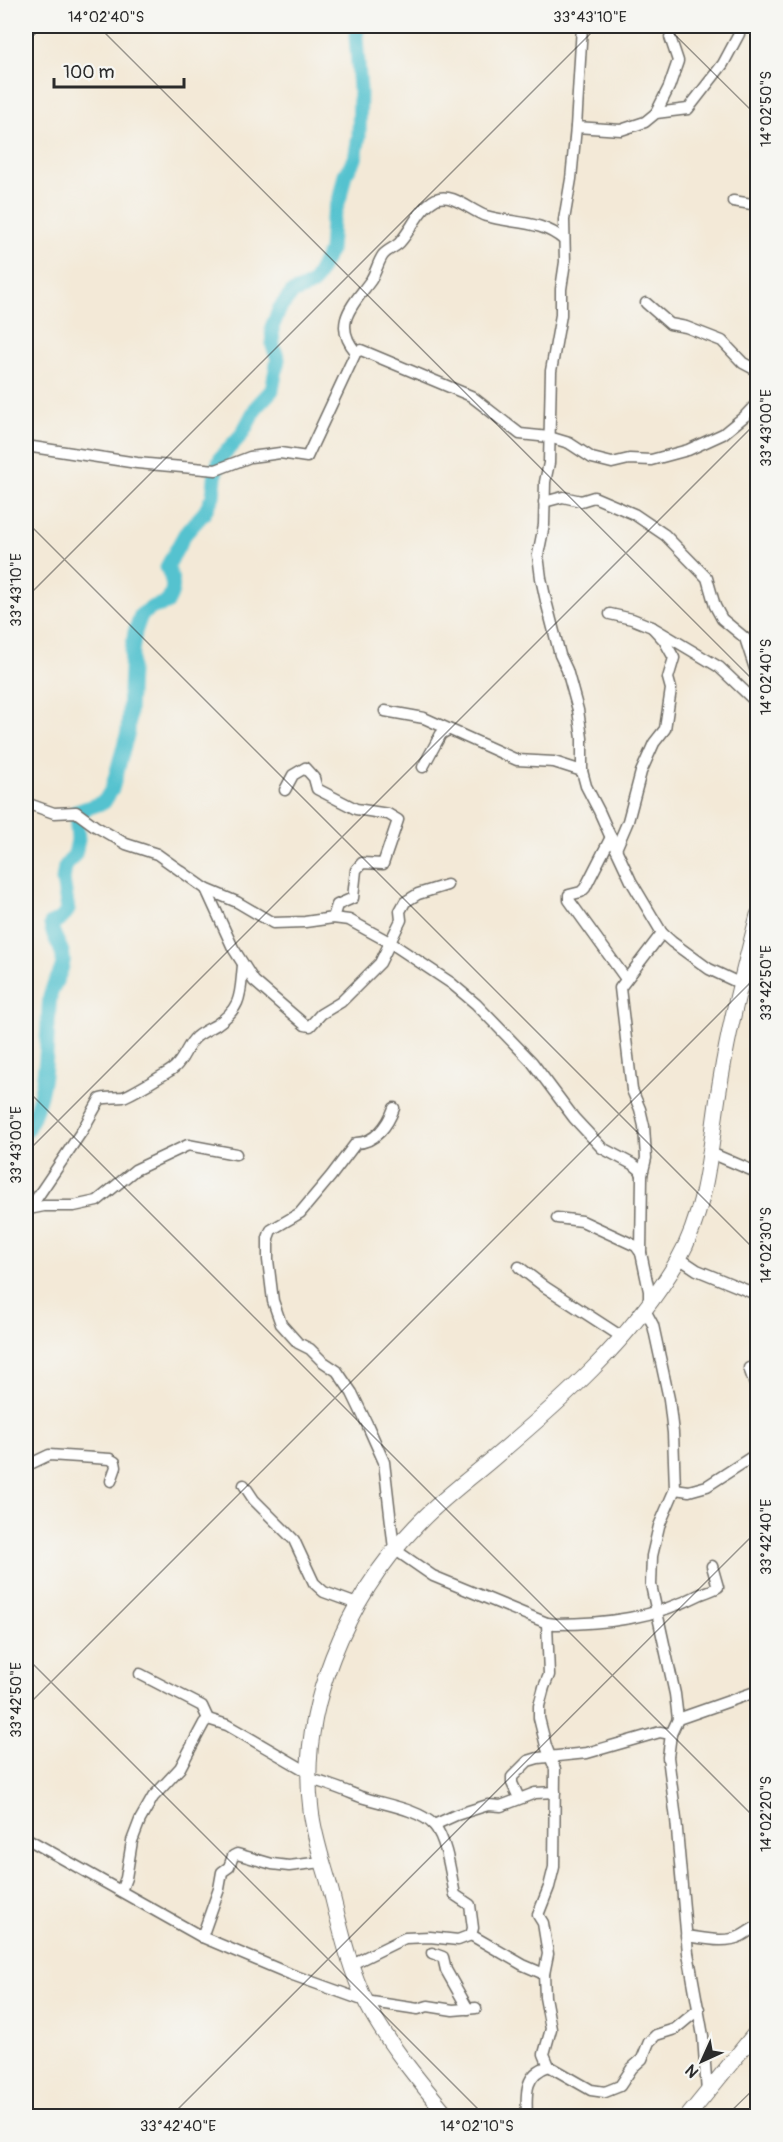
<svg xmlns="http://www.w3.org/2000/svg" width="783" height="2142" font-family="Pangolin,sans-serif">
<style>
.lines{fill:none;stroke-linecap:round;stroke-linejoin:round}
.river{stroke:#55c2cf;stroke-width:15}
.street-casing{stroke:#716e67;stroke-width:13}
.secondary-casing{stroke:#716e67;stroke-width:17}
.street{stroke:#fff;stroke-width:10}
.secondary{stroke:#fff;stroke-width:15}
.ticks{fill:none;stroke:#2b2b2b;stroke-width:1.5;stroke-opacity:0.45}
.neatline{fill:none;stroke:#2b2b2b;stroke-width:2}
.ticks-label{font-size:15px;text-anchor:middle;fill:#2b2b2b}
</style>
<rect width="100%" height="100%" fill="#f6f6f2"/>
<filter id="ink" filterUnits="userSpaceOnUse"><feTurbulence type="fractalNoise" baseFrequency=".0167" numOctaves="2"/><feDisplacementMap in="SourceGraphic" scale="12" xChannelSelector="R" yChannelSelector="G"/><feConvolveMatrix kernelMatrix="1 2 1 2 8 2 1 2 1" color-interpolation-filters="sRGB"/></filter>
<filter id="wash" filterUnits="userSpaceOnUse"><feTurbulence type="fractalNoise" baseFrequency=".008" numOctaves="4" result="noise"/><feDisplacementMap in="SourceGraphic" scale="24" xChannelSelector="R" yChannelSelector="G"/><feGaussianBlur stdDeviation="1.35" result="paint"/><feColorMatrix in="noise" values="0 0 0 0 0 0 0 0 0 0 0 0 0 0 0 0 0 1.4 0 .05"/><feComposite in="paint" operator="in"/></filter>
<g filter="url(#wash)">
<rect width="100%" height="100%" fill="#f3e9d7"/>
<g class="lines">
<path class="river" d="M26 1131C50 1090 45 1043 50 997 52 985 62 974 63 962 65 949 52 938 51 924L62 918 68 910 63 880 65 867 75 854 78 840 76 812 104 802 112 789 128 732 132 651 135 632 141 615 153 607 167 603C175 589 174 582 167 567L185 534 204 513 213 496 216 470 221 457 242 434 257 406 272 390 278 359 273 346 272 327 280 308 292 293 313 284 330 250 332 221 340 197 345 174 355 159 359 136 360 90 356 37 358 26"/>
</g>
</g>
<g filter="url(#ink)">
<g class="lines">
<g class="street-casing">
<g id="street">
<path d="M582 26 576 127 571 179 564 220 565 262 561 289V315L551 371 549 463 545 482 544 525 538 555 541 578 546 601 560 655 567 670 578 710 582 738V771L586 786 599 811 616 849 631 881 662 933 672 942 709 969 739 983"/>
<path d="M656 113 669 87 678 61 670 37"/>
<path d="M576 127 621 130 645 122 656 113 688 109 723 64 739 34"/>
<path d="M733 201 758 205"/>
<path d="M646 303 670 324 686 327 722 341 743 363 758 371"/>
<path d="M356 352C331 323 354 304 371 280 376 272 378 262 383 255 388 249 397 247 401 241 413 227 419 208 436 199 452 192 471 211 486 216 514 224 541 220 564 240"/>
<path d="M26 446 137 463 216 470 250 457 266 455 280 453 307 457 356 352 361 350 471 396 520 434 549 437 569 443 592 458 612 463 629 459 651 460 688 450 723 434 745 416 758 402"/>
<path d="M544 502 563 497 581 501 594 497 634 514 665 535 707 578 715 606 722 619 745 638 758 678"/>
<path d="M610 614 632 619 652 627 719 667 758 704"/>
<path d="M385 711 424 718 517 760 554 762 582 771"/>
<path d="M423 767 441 734 448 730"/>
<path d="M285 790 293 775 305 768 314 778 317 789 356 809 388 814 398 820 383 864 362 863 356 870 353 898 337 905 333 918"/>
<path d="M26 803 54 813 76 812 95 826 126 844 157 854 206 889 237 902 273 923 305 922 333 918 349 920 391 943 451 983 476 1004 532 1062 574 1118 602 1148 634 1165 640 1170 642 1175"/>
<path d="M611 837 585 888 581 892 569 895V900L626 979"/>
<path d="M616 849 628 821 641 772 654 743 665 729 671 689 668 678 674 658 664 640 652 627"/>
<path d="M206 889 233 948 254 981 305 1025 310 1026 321 1014 341 1002 380 963 401 920 400 911 405 902 418 894 447 885"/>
<path d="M394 1108C388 1125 375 1143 356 1143L331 1176 300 1213 271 1230 268 1238V1260L273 1301 281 1324 298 1343 310 1349 322 1361 337 1371 352 1393 367 1424 384 1462 394 1549 433 1576 547 1623 555 1624C606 1624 655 1618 701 1594 707 1592 713 1590 718 1587L712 1566"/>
<path d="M711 1153 758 1173"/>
<path d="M29 1209 44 1206H74L97 1201 135 1170 188 1145 236 1154"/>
<path d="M26 1214 82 1131 100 1099C108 1097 115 1098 123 1097 128 1096 171 1071 175 1067 184 1059 187 1045 196 1037 202 1032 209 1029 216 1025 243 1007 240 993 243 965"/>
<path d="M557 1218 582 1221 636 1246 641 1253"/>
<path d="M679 1258 697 1270 758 1295"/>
<path d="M519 1267 545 1287 622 1337"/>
<path d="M649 1303V1291L641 1253 642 1175 646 1158 644 1126 640 1109 632 1090 620 988 662 933"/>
<path d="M645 1310 653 1325 669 1399 673 1433 675 1489 659 1526 652 1556 651 1585 675 1694 678 1719 671 1734 668 1757 676 1819 688 1953 703 2036 707 2093"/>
<path d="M749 1368 758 1393"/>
<path d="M26 1466 49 1455 110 1459 115 1462 116 1467 111 1481"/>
<path d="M244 1485 254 1500 294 1540 314 1583 324 1592 357 1604"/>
<path d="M675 1489 689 1491 707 1486 758 1453"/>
<path d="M547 1623 549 1675 544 1687 539 1706V1718L546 1746 555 1769 554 1867 549 1887 538 1915 543 1923 548 1954 544 1974 545 1997 551 2029 544 2054 549 2066"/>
<path d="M140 1674 202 1706 208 1719"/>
<path d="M678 1719 758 1691"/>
<path d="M309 1779C327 1783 343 1790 361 1797 382 1804 419 1809 434 1825 447 1840 451 1876 455 1895L470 1905 473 1928 471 1935 458 1940 430 1937 405 1938 352 1964"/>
<path d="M519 1798 512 1783V1777L528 1761 538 1758 587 1753 660 1732 671 1734"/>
<path d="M434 1825 456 1815 488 1805 501 1806 535 1793 555 1792"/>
<path d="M26 1838 202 1937 290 1974 365 2001 418 2009 428 2006 453 2010 476 2008"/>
<path d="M121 1891 126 1878 132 1841 140 1820 153 1797 180 1768 204 1723 208 1719 227 1725 308 1772"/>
<path d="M471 1935 523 1965 544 1974"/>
<path d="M686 1936C703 1938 725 1944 741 1936 747 1933 751 1929 758 1926"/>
<path d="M202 1937 219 1889 222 1872 229 1867 233 1856 237 1854 272 1864 289 1866 322 1862"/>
<path d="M432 1953 443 1957 446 1970 468 2009"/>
<path d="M527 2116C526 2094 524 2074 549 2066L591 2090 605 2092 620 2086 632 2068 642 2059 649 2042 656 2035 675 2029 699 2009"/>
</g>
</g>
<g class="secondary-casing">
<g id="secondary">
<path d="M448 2116C419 2081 388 2044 367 2004 350 1971 340 1927 331 1891 324 1865 314 1838 311 1810 298 1710 347 1597 416 1526 438 1502 464 1483 489 1462 559 1403 632 1340 678 1260 710 1204 710 1139 721 1078 730 1022 744 970 758 915"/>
<path d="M688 2116 758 2030"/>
</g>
</g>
<use href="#street" class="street"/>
<use href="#secondary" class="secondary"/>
</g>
</g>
<path class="ticks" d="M98 26 758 685M666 26 758 117M26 43 43 26M26 521 758 1253M26 598 598 26M26 1089 758 1821M26 1153 758 421M26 1657 485 2116M26 1707 758 975M171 2116 758 1530M726 2116 758 2085"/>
<rect width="783" height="2142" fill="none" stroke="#f6f6f2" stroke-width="66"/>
<g transform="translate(702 2061) rotate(225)" stroke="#f6f6f2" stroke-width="4.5" paint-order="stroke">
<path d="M0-4.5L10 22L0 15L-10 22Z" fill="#2b2b2b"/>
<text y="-9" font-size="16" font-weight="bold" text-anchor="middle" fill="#2b2b2b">N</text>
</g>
<path d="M54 78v9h130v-9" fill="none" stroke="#2b2b2b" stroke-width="3"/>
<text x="63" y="78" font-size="18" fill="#2b2b2b" stroke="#f6f6f2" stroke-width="4.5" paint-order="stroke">100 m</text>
<rect x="33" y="33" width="717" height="2076" class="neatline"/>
<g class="ticks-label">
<text x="106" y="22">14°02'40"S</text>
<text x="590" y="22">33°43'10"E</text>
<text transform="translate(766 109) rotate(-90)" y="5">14°02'50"S</text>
<text transform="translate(766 428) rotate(-90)" y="5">33°43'00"E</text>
<text transform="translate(16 590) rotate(-90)" y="5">33°43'10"E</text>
<text transform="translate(766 677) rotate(-90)" y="5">14°02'40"S</text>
<text transform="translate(766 983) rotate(-90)" y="5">33°42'50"E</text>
<text transform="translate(16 1145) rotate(-90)" y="5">33°43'00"E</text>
<text transform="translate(766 1245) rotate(-90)" y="5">14°02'30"S</text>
<text transform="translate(766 1537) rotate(-90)" y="5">33°42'40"E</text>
<text transform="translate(16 1700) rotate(-90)" y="5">33°42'50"E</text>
<text transform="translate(766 1814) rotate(-90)" y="5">14°02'20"S</text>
<text x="178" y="2131">33°42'40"E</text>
<text x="477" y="2131">14°02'10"S</text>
</g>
</svg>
